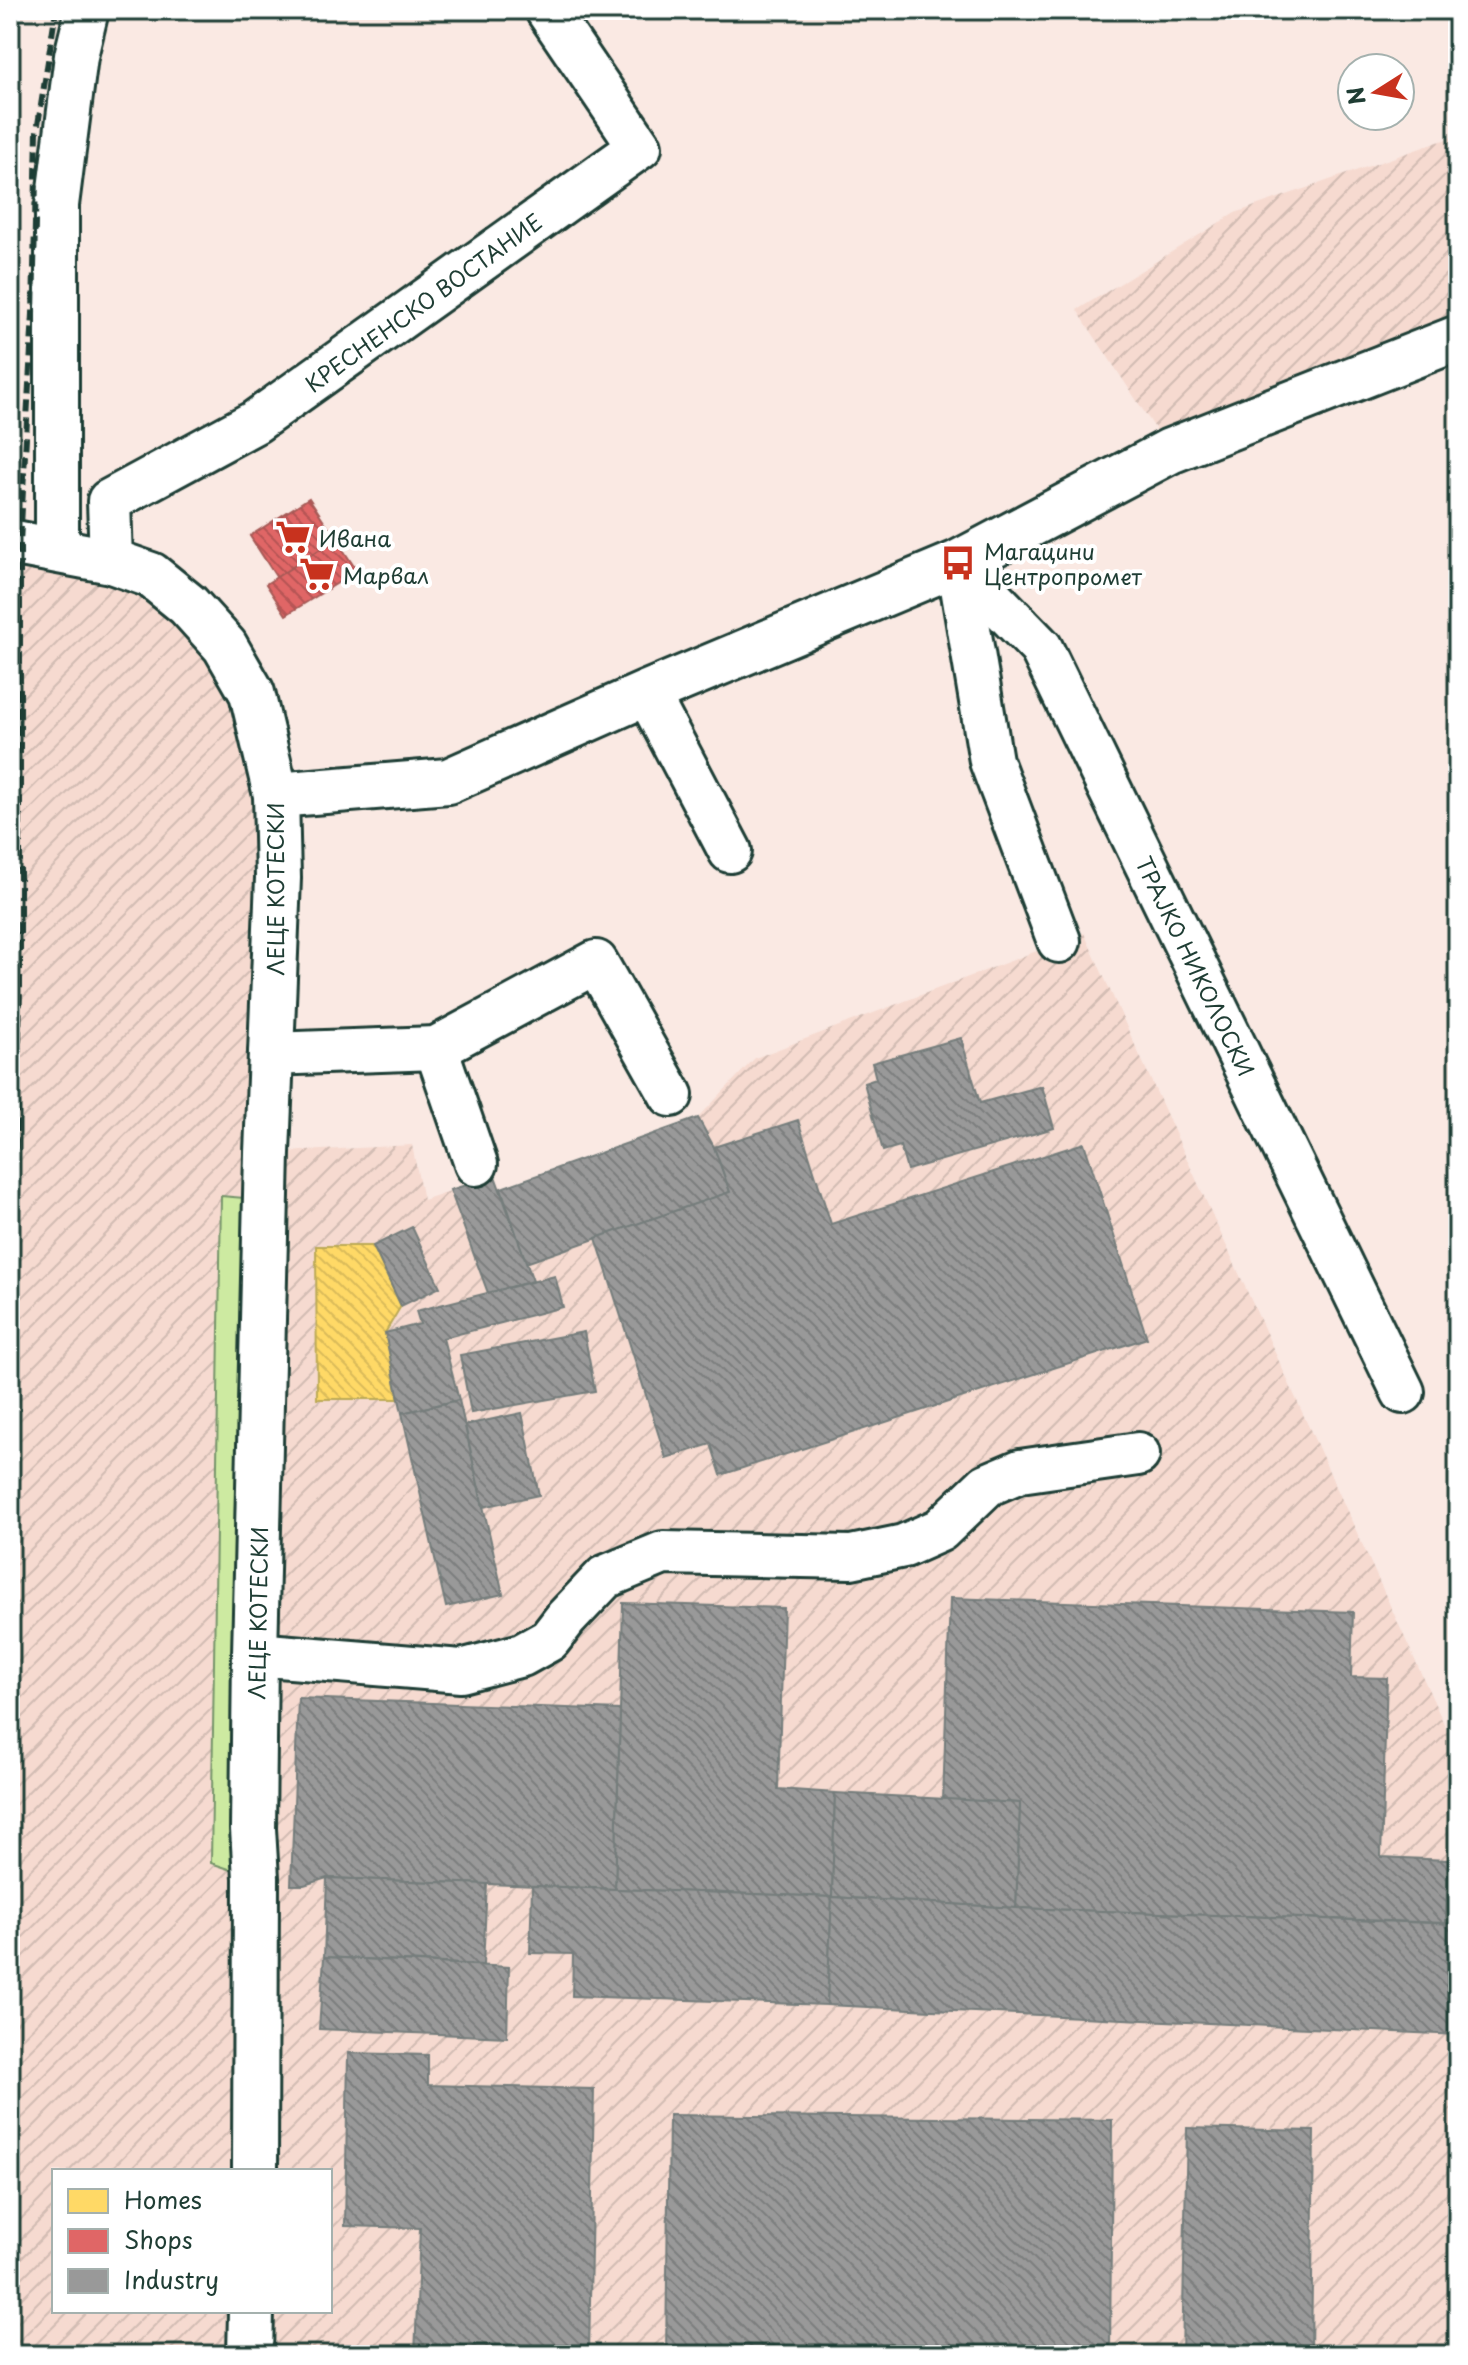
<svg xmlns="http://www.w3.org/2000/svg" width="1468" height="2365" font-family="'Playpen Sans',sans-serif">
<style>
.industrial{fill:url(#industrial-furrows);fill-rule:evenodd}
.grass{fill:#cdeaa1;stroke:#76946a;stroke-width:2}
.homes{fill:url(#homes-back-hatch);stroke:#bcaa57;stroke-width:2}
.shops{fill:url(#shops-back-hatch);stroke:#a65a57;stroke-width:2}
.industry{fill:url(#industry-back-hatch);stroke:#747d7b;stroke-width:2}
.lines{fill:none;stroke-linecap:round;stroke-linejoin:round}
.minor-casing{stroke:#1f3d34;stroke-width:48}
.major-casing{stroke:#1f3d34;stroke-width:50}
.minor{stroke:#fff;stroke-width:42}
.major{stroke:#fff;stroke-width:44}
.rail{stroke:#1f3d34;stroke-width:6;stroke-dasharray:12 6;stroke-linecap:butt}
.labels{text-anchor:middle;dominant-baseline:central;stroke-width:8;stroke-linejoin:round;paint-order:stroke}
.street-label{font-size:22px;fill:#1f3d34;stroke:#fff}
.poi-label{font-size:22px;fill:#1f3d34;stroke:#fff;text-anchor:start}
</style>
<defs>
<pattern id="industrial-furrows" width="10" height="10" patternUnits="userSpaceOnUse" patternTransform="scale(2)"><rect width="10" height="10" fill="#f6dad0"/><path d="M-1 1l2-2M0 10L10 0M9 11l2-2" fill="none" stroke="#d2bcb3"/></pattern>
<pattern id="homes-back-hatch" width="6" height="6" patternUnits="userSpaceOnUse" patternTransform="scale(2)"><rect width="6" height="6" fill="#ffd966"/><path d="M-1 5l2 2M0 0l6 6M5-1l2 2" fill="none" stroke="#dabb59"/></pattern>
<pattern id="shops-back-hatch" width="6" height="6" patternUnits="userSpaceOnUse" patternTransform="scale(2)"><rect width="6" height="6" fill="#e06666"/><path d="M-1 5l2 2M0 0l6 6M5-1l2 2" fill="none" stroke="#b55555"/></pattern>
<pattern id="industry-back-hatch" width="6" height="6" patternUnits="userSpaceOnUse" patternTransform="scale(2)"><rect width="6" height="6" fill="#999"/><path d="M-1 5l2 2M0 0l6 6M5-1l2 2" fill="none" stroke="#7c7e7e"/></pattern>
</defs>
<rect width="100%" height="100%" fill="#fae9e3"/>
<filter id="ink" filterUnits="userSpaceOnUse"><feTurbulence type="fractalNoise" baseFrequency=".0125" numOctaves="2"/><feDisplacementMap in="SourceGraphic" scale="16" xChannelSelector="R" yChannelSelector="G"/><feConvolveMatrix kernelMatrix="1 2 1 2 8 2 1 2 1" color-interpolation-filters="sRGB"/></filter>
<g filter="url(#ink)">
<g class="industrial">
<path d="M1458 135V338L1170 451 1077 310 1235 213Z"/>
<path d="M20 543 111 561 252 693 267 1153 412 1145 423 1200 495 1176 501 1188 698 1118 755 1058 1084 933 1450 1737 1458 1761V2355H10V1070L20 988ZM54 2171H330V2311H54Z"/>
</g>
<path class="grass" d="M221 1196 267 1200 256 1878 211 1863Z"/>
<path class="homes" d="M316 1246H373L401 1306 385 1333 399 1399H317Z"/>
<g class="shops">
<path d="M309 498 336 539 277 578 250 536Z"/>
<path d="M336 539 357 571 286 615 266 584Z"/>
</g>
<g class="industry">
<path d="M961 1038 980 1103 1042 1086 1054 1128 907 1170 900 1146 883 1151 864 1083 876 1079 872 1063Z"/>
<path d="M698 1118 714 1147 730 1192 526 1263 501 1188Z"/>
<path d="M798 1120 831 1224 1084 1143 1147 1338 721 1475 711 1444 666 1458 596 1238 730 1192 714 1147Z"/>
<path d="M495 1176 533 1281 488 1293 450 1190Z"/>
<path d="M412 1227 440 1287 401 1306 373 1246Z"/>
<path d="M555 1276 563 1307 443 1338 459 1400 402 1413 385 1333 420 1324 416 1311Z"/>
<path d="M584 1332 595 1391 471 1413 460 1355Z"/>
<path d="M459 1400 503 1594 446 1607 402 1413Z"/>
<path d="M522 1413 539 1495 483 1507 465 1425Z"/>
<path d="M950 1598 1353 1612 1351 1677 1387 1678 1381 1857 1448 1860 1446 1923 1016 1908 1020 1803 943 1800Z"/>
<path d="M623 1603 784 1608 778 1789 835 1793 832 1897 615 1889Z"/>
<path d="M298 1698 620 1710 615 1889 327 1878 304 1885H291Z"/>
<path d="M835 1793 1020 1803 1016 1908 832 1897Z"/>
<path d="M327 1878 487 1884 483 1965 324 1957Z"/>
<path d="M532 1886 832 1897 827 2005 572 1996 573 1954 530 1953Z"/>
<path d="M832 1897 1016 1908 1458 1924V2035L827 2005Z"/>
<path d="M324 1957 509 1967 507 2037 319 2029Z"/>
<path d="M348 2053 428 2055V2085L594 2089 589 2355H415L420 2228 345 2226Z"/>
<path d="M669 2115 1112 2120 1110 2355H666Z"/>
<path d="M1187 2128 1314 2131 1311 2355H1182Z"/>
</g>
<g class="lines">
<g class="minor-casing">
<g id="minor">
<path d="M57 550V205L76 56 87 10"/>
<path d="M111 561 109 501 255 422 640 147 547 10"/>
<path d="M958 563 1041 648 1403 1392"/>
<path d="M958 563 991 761 1059 941"/>
<path d="M647 693 730 851"/>
<path d="M436 1048 476 1164"/>
<path d="M270 1054 436 1048 596 962 671 1095"/>
<path d="M255 1654 461 1671 522 1655 549 1640 566 1618 605 1577 663 1553 851 1557 904 1546 940 1530 987 1485 1020 1471 1138 1454"/>
</g>
</g>
<g class="major-casing">
<g id="major">
<path d="M10 542 111 561 151 575 188 605 225 646 252 693 276 795 278 878 267 1153 255 1654 253 1829 256 1878 255 2171"/>
<path d="M276 795 448 781 647 693 958 563 1170 451 1458 338"/>
<path d="M250 2355 251 2311"/>
</g>
</g>
<use href="#minor" class="minor"/>
<use href="#major" class="major"/>
<path class="rail" d="M10 1420 20 988V543L33 314 37 131 56 10"/>
</g>
</g>
<defs>
<g id="supermarket-bare" transform="scale(2.76)"><path d="M-6-5.5h2.5l.6 2H6L4.5 2H-2.5L-4.4-4H-6ZM-1.5 3.2a1.3 1.3 0 1 0 .1 0ZM3 3.2a1.3 1.3 0 1 0 .1 0Z" fill="#c8321e" stroke="#fff" stroke-width="2.5" paint-order="stroke"/></g>
<g id="bus-bare" transform="scale(2.76)"><path d="M-5-6H5V4H4V6H2V4H-2V6H-4V4H-5ZM-3.5-4V0h7V-4ZM-3.5 1.2v1.5H-2V1.2ZM2 1.2v1.5H3.5V1.2Z" fill="#c8321e" stroke="#fff" stroke-width="2.5" paint-order="stroke"/></g>
</defs>
<g fill-rule="evenodd">
<use href="#supermarket-bare" x="293" y="537"/>
<use href="#bus-bare" x="958" y="563"/>
<use href="#supermarket-bare" x="317" y="574"/>
</g>
<g class="labels">
<g class="street-label">
<text transform="translate(423 302) rotate(-36)">КРЕСНЕНСКО ВОСТАНИЕ</text>
<text transform="translate(274 889) rotate(-90)">ЛЕЦЕ КОТЕСКИ</text>
<text transform="translate(1196 966) rotate(64)">ТРАЈКО НИКОЛОСКИ</text>
<text transform="translate(257 1613) rotate(-89)">ЛЕЦЕ КОТЕСКИ</text>
</g>
<g class="poi-label">
<text x="319" y="537">Ивана</text>
<text x="984" y="550">Магацини<tspan x="984" dy="25">Центропромет</tspan></text>
<text x="343" y="574">Марвал</text>
</g>
</g>
<rect width="1468" height="2365" fill="none" stroke="#fff" stroke-width="40"/>
<rect x="20" y="20" width="1428" height="2325" fill="none" stroke="#1f3d34" stroke-width="3" filter="url(#ink)"/>
<rect x="52" y="2169" width="280" height="144" fill="#ffffff" stroke="#a5b1ae" stroke-width="2"/>
<rect x="68" y="2189" width="40" height="24" fill="#ffd966" stroke="#a5b1ae" stroke-width="2"/>
<text x="124" y="2209" font-size="24" fill="#1f3d34">Homes</text>
<rect x="68" y="2229" width="40" height="24" fill="#e06666" stroke="#a5b1ae" stroke-width="2"/>
<text x="124" y="2249" font-size="24" fill="#1f3d34">Shops</text>
<rect x="68" y="2269" width="40" height="24" fill="#999999" stroke="#a5b1ae" stroke-width="2"/>
<text x="124" y="2289" font-size="24" fill="#1f3d34">Industry</text>
<g transform="translate(1376 92) rotate(259)"><circle r="38" fill="#ffffff" stroke="#a5b1ae" stroke-width="2"/>
<path d="M0-6L14 30L0 20L-14 30Z" fill="#c8321e"/>
<text y="-12" font-size="22" font-weight="bold" text-anchor="middle" fill="#1f3d34">N</text>
</g>
</svg>
